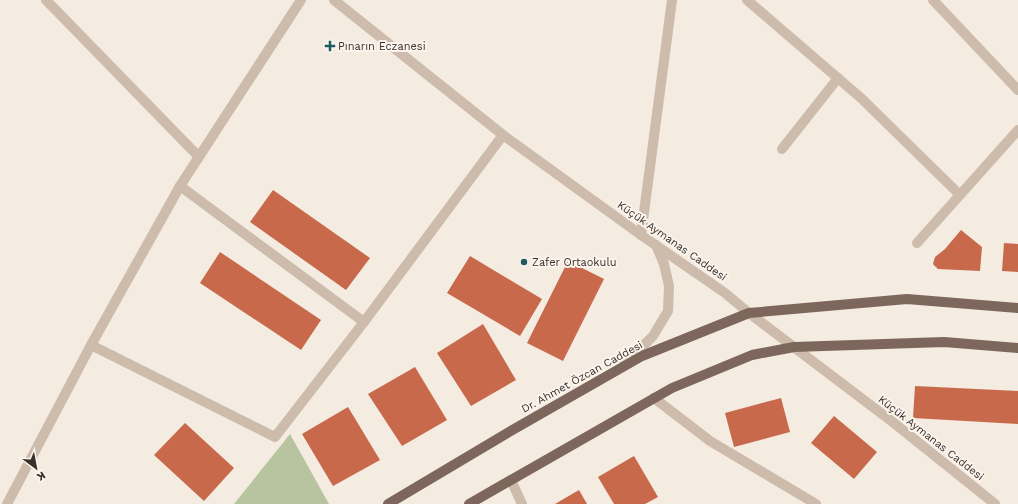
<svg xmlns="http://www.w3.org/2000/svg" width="1018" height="504" font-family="'Work Sans',sans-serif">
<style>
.green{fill:#b8c4a0}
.building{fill:#c8694b}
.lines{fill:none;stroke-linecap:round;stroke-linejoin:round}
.minor{stroke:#cdbbac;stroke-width:10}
.tertiary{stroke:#cdbbac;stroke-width:10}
.primary{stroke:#7d675c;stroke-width:10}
.poi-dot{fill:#1f5a5e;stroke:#fbf5ee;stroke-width:1.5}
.labels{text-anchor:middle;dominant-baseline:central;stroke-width:4;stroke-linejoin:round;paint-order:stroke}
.poi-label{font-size:11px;fill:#3b302b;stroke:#fbf5ee;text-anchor:start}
.street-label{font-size:11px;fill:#3b302b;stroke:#fbf5ee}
</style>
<rect width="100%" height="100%" fill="#f4ebe1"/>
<path class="green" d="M290 434 329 504H234Z"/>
<g class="building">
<path d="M273 190 370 258 346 290 250 222Z"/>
<path d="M961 230 982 247 980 271 938 269 933 264 935 257 945 249Z"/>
<path d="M1004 243 1018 244V272L1002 271Z"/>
<path d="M220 252 321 320 301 350 200 283Z"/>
<path d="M470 256 542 299 520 336 447 293Z"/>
<path d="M568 261 604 279 563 361 527 343Z"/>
<path d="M483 324 516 380 471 406 437 353Z"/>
<path d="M415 367 447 420 402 446 368 394Z"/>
<path d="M915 386 1018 391V424L913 418Z"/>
<path d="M781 398 790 432 734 447 725 413Z"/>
<path d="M348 407 380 460 333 486 302 434Z"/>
<path d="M834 416 877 452 854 479 811 443Z"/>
<path d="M185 423 234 468 204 501 154 455Z"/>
<path d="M634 456 658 497 645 504H614L598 477Z"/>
<path d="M579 490 587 504H555Z"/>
</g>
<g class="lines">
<g class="minor">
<path d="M46 0 199 157"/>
<path d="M747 0 861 98 960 195"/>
<path d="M933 0 1018 90"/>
<path d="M782 149 838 78"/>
<path d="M180 186 364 322"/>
<path d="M641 235 672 0"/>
<path d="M917 243 1018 130"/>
<path d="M91 345 275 437 364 322 503 135"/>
<path d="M654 398 710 441 816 504"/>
<path d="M511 480 522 504"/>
<path d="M7 504 91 345 180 186 301 0"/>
</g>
<g class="tertiary">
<path d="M334 0 503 135 641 235 725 293 749 313 894 423 995 504"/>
<path d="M624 365 653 336 668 311 669 286 664 264 656 245"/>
</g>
<g class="primary">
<path d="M388 504 509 432 642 356 749 313 907 299 1018 308"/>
<path d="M469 504 672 388 752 355 794 347 944 342 1018 348"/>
</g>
</g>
<g class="poi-dot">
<path d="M328 40h4v4h4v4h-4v4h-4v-4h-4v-4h4z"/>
<circle cx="524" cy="262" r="4"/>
</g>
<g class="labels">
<g class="poi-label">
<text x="338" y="46">Pınarın Eczanesi</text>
<text x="532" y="262">Zafer Ortaokulu</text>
</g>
<g class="street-label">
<text transform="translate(672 241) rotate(35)">Küçük Aymanas Caddesi</text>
<text transform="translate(582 377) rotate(-29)">Dr. Ahmet Özcan Caddesi</text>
<text transform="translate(931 438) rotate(38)">Küçük Aymanas Caddesi</text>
</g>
</g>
<g transform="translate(36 468) rotate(148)" stroke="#fbf5ee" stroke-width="3" paint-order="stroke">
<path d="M0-3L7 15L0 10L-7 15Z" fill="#3b302b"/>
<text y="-6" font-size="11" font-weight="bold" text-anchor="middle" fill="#3b302b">K</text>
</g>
</svg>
